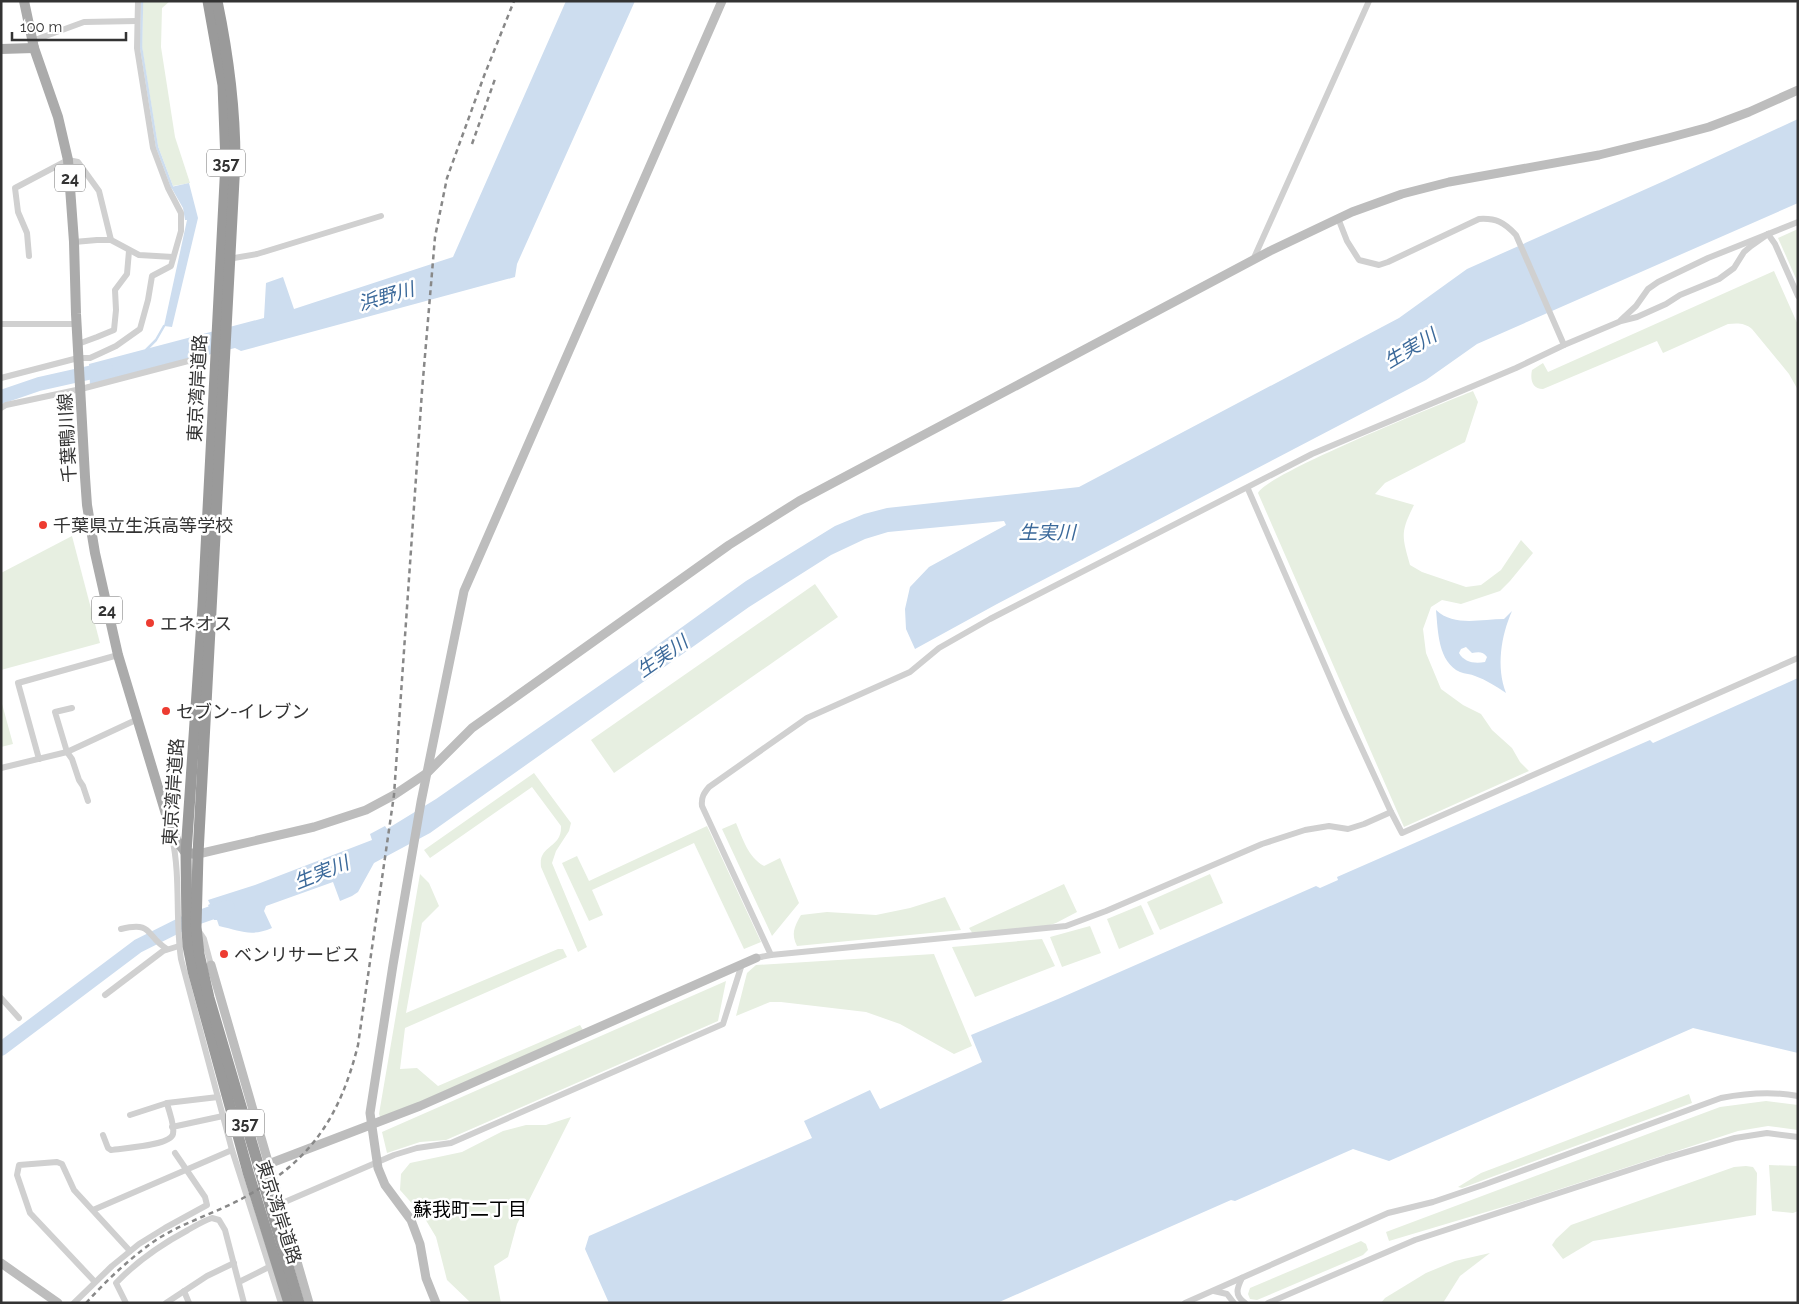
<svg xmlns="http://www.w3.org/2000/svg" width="1799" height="1304" font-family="Raleway,'Noto Sans JP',sans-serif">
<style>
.green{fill:#e7efe1}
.water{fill:#cdddef;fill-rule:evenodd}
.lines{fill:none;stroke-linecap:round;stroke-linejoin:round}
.stream{stroke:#cdddef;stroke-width:2.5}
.river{stroke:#cdddef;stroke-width:14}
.street{stroke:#d0d0d0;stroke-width:6}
.secondary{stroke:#bdbdbd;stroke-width:9}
.primary{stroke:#ababab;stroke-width:10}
.highway{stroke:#9a9a9a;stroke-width:11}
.rail{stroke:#888;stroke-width:2.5;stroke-dasharray:5 4;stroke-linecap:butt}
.poi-dot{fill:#ed3c31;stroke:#fff;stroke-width:2}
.labels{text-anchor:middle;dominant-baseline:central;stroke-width:5;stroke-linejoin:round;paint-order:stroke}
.shield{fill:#fff;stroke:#707070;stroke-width:1}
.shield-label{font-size:16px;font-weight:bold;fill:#333}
.street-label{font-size:18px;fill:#333;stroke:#fff}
.poi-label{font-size:18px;fill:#333;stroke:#fff;text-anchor:start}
.water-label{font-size:19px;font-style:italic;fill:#3b699a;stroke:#fff}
.neighbourhood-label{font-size:19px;fill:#000;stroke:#fff}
</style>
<rect width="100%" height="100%" fill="#fff"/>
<g class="green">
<path d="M143 1H170L162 8 161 47 175 137 190 183 173 186 158 146 142 47Z"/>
<path d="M1798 229V283L1778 238Z"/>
<path d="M1774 271 1798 325V390L1789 374 1752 329C1745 323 1738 323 1728 324L1663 353 1657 341 1543 389C1532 389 1530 379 1532 370L1543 363 1548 372Z"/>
<path d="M1473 391 1478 402 1465 442 1385 483 1375 494 1414 505C1400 533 1402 536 1410 565L1422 572 1466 587 1481 585 1501 570 1521 540 1533 553 1510 581 1500 591 1461 604 1442 600 1431 607 1423 629 1426 653 1441 689 1463 705 1481 714 1492 730 1512 748 1520 762 1529 771 1404 827 1258 493C1268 473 1441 404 1473 391Z"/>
<path d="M72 536 100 643 1 670V573Z"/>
<path d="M815 584 838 617 614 773 591 740Z"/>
<path d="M1 700 13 744 1 747Z"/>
<path d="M534 773 571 823 569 831 556 851 552 863 587 947 578 952 541 867C538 844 562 849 561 826L532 787 430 858 424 850Z"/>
<path d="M736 823C743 839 748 857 764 866L780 858 799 903 772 936 722 829Z"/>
<path d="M707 826 761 942 744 949 694 843 592 890 603 915 589 921 562 863 577 856 589 881Z"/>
<path d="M420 874 429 883 439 906 422 923 406 1013 558 949H563L567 957 405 1028 400 1069 417 1068 438 1086 580 1025 583 1030 381 1119 379 1114Z"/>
<path d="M1210 874 1223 903 1160 930 1147 902Z"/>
<path d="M1064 884 1077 912 1056 923 1047 926 973 934 969 928Z"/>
<path d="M945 897 961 930 797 946C791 934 794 927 801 915L827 912 876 915 910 908Z"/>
<path d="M1141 905 1154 934 1119 949 1107 919Z"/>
<path d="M1090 926 1101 953 1062 967 1050 937Z"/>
<path d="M1042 939 1055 966 975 997 952 947Z"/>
<path d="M934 954 972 1046 954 1054 900 1024 866 1012 781 1002H770L736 1016 747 973 756 965Z"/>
<path d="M726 981 718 1021 446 1140 420 1142 387 1153 382 1132Z"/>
<path d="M1689 1094 1692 1103 1462 1188 1458 1187 1481 1173Z"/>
<path d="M1766 1101 1798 1105V1130L1768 1126 1738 1131 1523 1201 1389 1241 1386 1232 1720 1107Z"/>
<path d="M571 1117 517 1224 508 1257 494 1266 501 1303H471L447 1280 436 1237 424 1217 400 1190 401 1174 410 1163 462 1152 503 1131 526 1125H546Z"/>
<path d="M1769 1165 1798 1166V1211L1793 1213 1772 1211Z"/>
<path d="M1746 1166 1753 1167 1757 1173 1756 1215 1593 1241 1563 1259 1552 1245 1556 1239 1571 1225 1734 1167Z"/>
<path d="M1361 1241 1366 1244 1368 1250 1363 1255 1257 1300 1250 1299 1248 1294 1250 1288Z"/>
<path d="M1490 1253 1460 1276 1443 1303H1381L1385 1298 1426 1273 1455 1261Z"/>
</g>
<g class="water">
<path d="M566 1H635L517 264 515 277 241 351 235 348 90 385 89 364 264 318 266 283 283 277 294 309 453 257Z"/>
<path d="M1798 119V203L1477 344 1426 380 997 604 915 649 906 629 905 609 910 587 929 567 1006 525 1004 521 888 532 865 539 831 555 749 607 430 833 374 863 358 892 352 896 340 901 333 882 266 906 264 911 272 928C251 937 241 931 219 926L217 920H214L208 905 210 904 208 900 255 885 372 840 370 834 385 826 387 829 436 799 642 656 746 581 835 526 864 514 887 508 1079 487 1399 318 1467 269 1664 181Z"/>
<path d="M189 183 198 218 172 327 164 326 187 220H185L183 208 171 187Z"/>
<path d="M1436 610C1454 627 1481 619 1504 619L1512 611C1501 636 1496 667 1506 693 1496 686 1486 680 1475 676 1471 674 1465 674 1460 672 1438 662 1438 631 1436 610ZM1466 647 1472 653C1478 652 1483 651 1487 657L1485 662C1474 664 1464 662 1459 653L1461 649Z"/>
<path d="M1798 678V1053L1693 1028 1389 1161 1353 1149 1235 1201 1231 1200 997 1303H609L585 1249 589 1236 812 1138 804 1121 870 1090 880 1109 982 1062 971 1035 1058 999 1316 886 1320 888 1338 880 1337 877 1650 740 1653 743Z"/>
</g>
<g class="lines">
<g class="stream">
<path d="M142 1 141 47 157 147 172 187"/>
<path d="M146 350 156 340 164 326"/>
</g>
<g class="river">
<path d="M1 397 39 384 106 369"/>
<path d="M1 1049 138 946 188 921 228 907"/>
</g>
<g class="street">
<path d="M32 41 84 22 137 21"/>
<path d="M1338 218 1347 241 1359 260 1379 265 1388 262 1479 219C1496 218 1504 222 1516 235L1564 345"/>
<path d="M1768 234 1775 244 1798 296"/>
<path d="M74 242 97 240H111L139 255 173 257"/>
<path d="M29 256 27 233 18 212 15 188 68 160 78 162 99 191 111 240"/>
<path d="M228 259 257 254 381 216"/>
<path d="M1253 260 1369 1"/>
<path d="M1621 320 1636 306 1648 289 1658 282 1708 258 1798 222"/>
<path d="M1 324H77"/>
<path d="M78 344 97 337 114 330 116 310 115 290 127 274 129 251"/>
<path d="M1 378 78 358H90L101 353 116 346 140 329 148 300 152 276 171 266 181 231V213L168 188 153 148 137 48 138 1"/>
<path d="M1 408 6 405 81 389 188 361 205 363"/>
<path d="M1248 489 1345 712 1391 812 1402 833 1798 658"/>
<path d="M72 708 55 712 67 752 72 759 79 780 83 786 88 801"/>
<path d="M39 759 18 683 118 655"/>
<path d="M1 768 67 752 138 719"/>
<path d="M172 837C181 877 175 919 181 959L232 1150 281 1303"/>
<path d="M121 929C154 921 145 936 167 949"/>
<path d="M198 930 204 939 211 965"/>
<path d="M771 955 702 806C701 797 704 793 709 787L807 718 910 672 939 648 990 619 1312 454 1516 368 1564 345 1621 321 1637 317 1666 304 1680 295 1719 279 1734 268 1744 252 1751 246 1768 234"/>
<path d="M756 958 771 955 1066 926 1106 911 1262 844 1305 830 1329 826 1348 829 1364 824 1391 812"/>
<path d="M105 995 163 951 179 946"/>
<path d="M1 998 19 1018"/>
<path d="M130 1115 167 1103 218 1097"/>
<path d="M172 1127 223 1116"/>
<path d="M103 1135 108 1148 111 1150C122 1148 170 1146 173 1134 175 1126 169 1112 167 1103"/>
<path d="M280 1204 394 1155 417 1148 451 1143 723 1024 742 964"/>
<path d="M93 1210 232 1150"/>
<path d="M1242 1278C1237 1288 1234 1295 1245 1303"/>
<path d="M95 1282 30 1213 17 1175 19 1165 57 1162 62 1164 74 1190 130 1251"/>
<path d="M239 1282 269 1267"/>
<path d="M184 1291 189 1303"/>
<path d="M1214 1291 1227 1294 1234 1303"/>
<path d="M74 1303 112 1266 139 1244 165 1228 207 1205 205 1197 175 1153"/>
<path d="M126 1303 116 1283C137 1261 160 1245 188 1230 195 1226 203 1221 212 1218L219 1220 225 1230 244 1303"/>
<path d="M166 1303 207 1276 234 1263"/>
<path d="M1185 1303 1388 1213 1433 1202 1483 1185 1721 1098C1747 1093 1771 1091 1798 1096"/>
<path d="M1268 1303 1415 1240 1666 1158 1735 1138 1767 1133 1798 1137"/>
</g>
<g class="secondary">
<path d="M198 854 314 827 366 810 394 795 427 773 472 728 729 545 799 501 1270 251 1352 212 1402 194 1449 182 1599 155 1668 138 1709 127 1749 112 1798 90"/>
<path d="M211 965 309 1303"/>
<path d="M258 1168 420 1106 756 958"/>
<path d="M1 1263 58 1303"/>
<path d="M436 1303 426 1278 420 1244 411 1220 385 1185 378 1168 370 1113 393 965 421 802 464 591 722 1"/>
</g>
<g class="primary">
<path d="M24 1 34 48 58 117 68 160 74 242 76 314 85 477 87 505 95 553 118 655 169 824 177 841 186 853 198 854"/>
<path d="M1 49 34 48"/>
</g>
<g class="highway">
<path d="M208 1 223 85 226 162 203 606 186 853 187 928 188 946 193 971 248 1172 289 1303"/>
<path d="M217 1C228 54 235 107 235 161L198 854 196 927 199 954 209 998 299 1303"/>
</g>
<g class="rail">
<path d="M472 144 495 79"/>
<path d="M86 1303C107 1280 130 1258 156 1240 184 1222 216 1213 245 1197 311 1161 340 1117 358 1045L394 795 422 391 435 237 447 178 484 76 514 1"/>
</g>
</g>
<g class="poi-dot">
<circle cx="43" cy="525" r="5"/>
<circle cx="150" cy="623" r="5"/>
<circle cx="166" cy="711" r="5"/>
<circle cx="224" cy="954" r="5"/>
</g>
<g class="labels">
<g class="shield">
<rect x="207" y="149.5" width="38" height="27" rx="4"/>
<rect x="55" y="164.5" width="30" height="27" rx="4"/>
<rect x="92" y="596.5" width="30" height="27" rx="4"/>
<rect x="226" y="1109.5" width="38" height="27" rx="4"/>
</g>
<g class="shield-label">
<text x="226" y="163">357</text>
<text x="70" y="178">24</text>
<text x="107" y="610">24</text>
<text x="245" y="1123">357</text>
</g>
<g class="street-label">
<text transform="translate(197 388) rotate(-87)">東京湾岸道路</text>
<text transform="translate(67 438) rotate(-93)">千葉鴨川線</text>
<text transform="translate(173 792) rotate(-86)">東京湾岸道路</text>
<text transform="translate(279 1212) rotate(72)">東京湾岸道路</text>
</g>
<g class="poi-label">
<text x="53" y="525">千葉県立生浜高等学校</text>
<text x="160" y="623">エネオス</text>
<text x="176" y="711">セブン-イレブン</text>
<text x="234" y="954">ベンリサービス</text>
</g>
<g class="water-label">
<text transform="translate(386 296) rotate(-16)">浜野川</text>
<text transform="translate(1410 348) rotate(-31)">生実川</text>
<text x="1047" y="532">生実川</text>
<text transform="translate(662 656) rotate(-35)">生実川</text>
<text transform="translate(321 872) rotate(-22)">生実川</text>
</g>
<g class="neighbourhood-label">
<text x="470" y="1209">蘇我町二丁目</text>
</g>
</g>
<rect width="1799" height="1304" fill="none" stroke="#333333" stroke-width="5"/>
<path d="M12 32v8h114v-8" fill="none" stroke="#333333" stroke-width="2.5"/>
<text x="20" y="32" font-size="15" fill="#333333" stroke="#ffffff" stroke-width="4" paint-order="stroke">100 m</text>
</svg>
